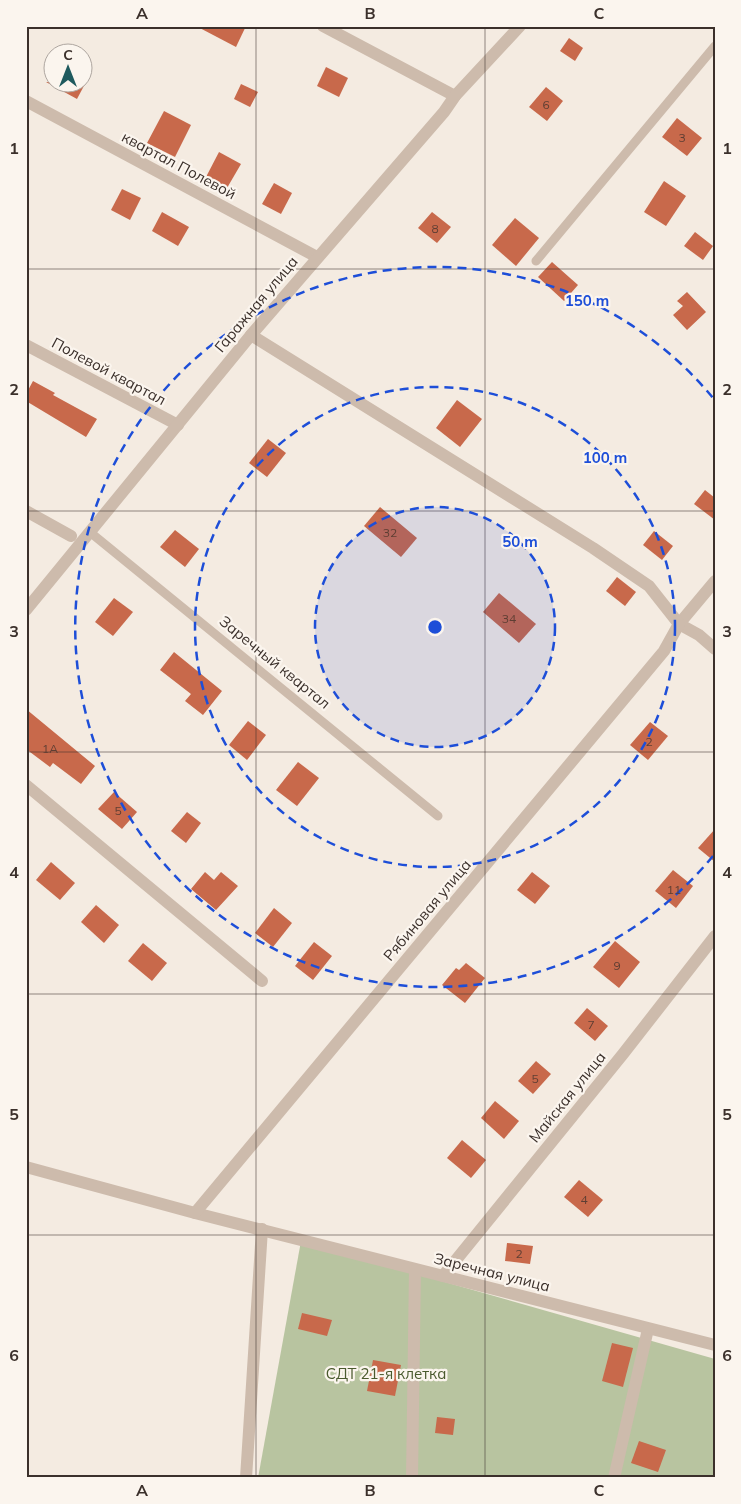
<svg xmlns="http://www.w3.org/2000/svg" width="741" height="1504" font-family="Mulish,sans-serif">
<style>
.green{fill:#b8c4a0}
.building{fill:#c8694b}
.lines{fill:none;stroke-linecap:round;stroke-linejoin:round}
.lane{stroke:#cdbbac;stroke-width:9}
.street{stroke:#cdbbac;stroke-width:12}
.grid{fill:none;stroke:#3b302b;stroke-width:1;stroke-opacity:0.55}
.ring{fill:none;stroke:#1d4ed8;stroke-width:2.5;stroke-dasharray:9 6}
.labels{text-anchor:middle;dominant-baseline:central;stroke-width:4.5;stroke-linejoin:round;paint-order:stroke}
.number-label{font-size:12px;fill:#5e3e33}
.street-label{font-size:15px;fill:#3b302b;stroke:#fbf5ee}
.park-label{font-size:15px;fill:#4a5a2e;stroke:#fbf5ee}
.centre{fill:#1d4ed8;stroke:#fbf5ee;stroke-width:2.5}
.ring-label{font-size:15px;text-anchor:middle;font-weight:bold;fill:#1d4ed8;stroke:#fbf5ee;stroke-width:4.5;stroke-linejoin:round;paint-order:stroke}
.neatline{fill:none;stroke:#3b302b;stroke-width:2}
.grid-label{font-size:16px;text-anchor:middle;font-weight:bold;fill:#3b302b}
</style>
<rect width="100%" height="100%" fill="#f4ebe1"/>
<path class="green" d="M301 1241 715 1359V1478H258Z"/>
<g class="building">
<path d="M196 26H246L236 47Z"/>
<path d="M569 38 583 48 575 61 560 51Z"/>
<path d="M326 67 348 78 339 97 317 86Z"/>
<path d="M46 82H86L77 99Z"/>
<path d="M241 84 258 92 250 107 234 99Z"/>
<path d="M546 87 563 101 547 121 529 107Z"/>
<path d="M164 111 191 125 175 157 147 143Z"/>
<path d="M677 118 702 138 687 156 662 137Z"/>
<path d="M219 152 241 164 227 188 206 177Z"/>
<path d="M664 181 686 196 666 226 644 212Z"/>
<path d="M274 183 292 193 281 214 262 204Z"/>
<path d="M122 189 141 198 130 220 111 210Z"/>
<path d="M162 212 189 227 178 246 152 231Z"/>
<path d="M432 212 451 227 437 243 418 228Z"/>
<path d="M515 218 539 238 516 266 492 245Z"/>
<path d="M695 232 713 246 703 260 684 246Z"/>
<path d="M552 262 578 285 564 301 538 277Z"/>
<path d="M687 292 706 312 687 330 673 315 683 306 677 301Z"/>
<path d="M33 381 55 393 53 395 97 419 86 437 26 401V394Z"/>
<path d="M457 400 482 419 460 447 436 428Z"/>
<path d="M268 439 286 453 267 477 249 463Z"/>
<path d="M705 490 715 498V520L694 504Z"/>
<path d="M380 507 417 538 401 557 364 526Z"/>
<path d="M175 530 199 549 185 567 160 547Z"/>
<path d="M654 531 673 546 662 560 643 545Z"/>
<path d="M617 577 636 592 625 606 606 591Z"/>
<path d="M499 593 536 624 519 643 483 612Z"/>
<path d="M114 598 133 612 113 636 95 622Z"/>
<path d="M174 652 222 691 203 715 185 701 191 694 160 670Z"/>
<path d="M26 709 95 766 81 784 53 763 50 767 26 749Z"/>
<path d="M248 721 266 735 247 760 229 745Z"/>
<path d="M650 722 668 736 648 760 630 745Z"/>
<path d="M298 762 319 778 297 806 276 790Z"/>
<path d="M114 792 137 812 122 829 98 809Z"/>
<path d="M187 812 201 823 186 843 171 831Z"/>
<path d="M715 829V862L698 848Z"/>
<path d="M51 862 75 883 60 900 36 880Z"/>
<path d="M673 870 693 886 676 908 655 891Z"/>
<path d="M205 872 214 880 221 872 238 886 216 910 191 889Z"/>
<path d="M532 872 550 886 535 904 517 890Z"/>
<path d="M96 905 119 925 104 943 81 922Z"/>
<path d="M274 908 292 923 273 947 255 933Z"/>
<path d="M615 941 640 962 619 988 593 967Z"/>
<path d="M314 942 332 956 313 980 295 966Z"/>
<path d="M143 943 167 963 152 981 128 961Z"/>
<path d="M466 963 485 978 465 1003 442 985 456 968 459 970Z"/>
<path d="M587 1008 608 1026 595 1041 574 1023Z"/>
<path d="M536 1061 551 1074 533 1094 518 1081Z"/>
<path d="M495 1101 519 1121 504 1139 481 1118Z"/>
<path d="M462 1140 486 1160 471 1178 447 1158Z"/>
<path d="M579 1180 603 1200 588 1217 564 1197Z"/>
<path d="M507 1243 533 1246 530 1264 505 1261Z"/>
<path d="M302 1313 332 1320 327 1336 298 1329Z"/>
<path d="M612 1343 633 1348 623 1387 602 1381Z"/>
<path d="M373 1360 401 1365 395 1396 367 1391Z"/>
<path d="M437 1417 455 1419 453 1435 435 1433Z"/>
<path d="M639 1441 666 1450 658 1472 631 1463Z"/>
</g>
<g class="lines">
<g class="lane">
<path d="M536 261 715 46"/>
<path d="M91 533 438 816"/>
</g>
<g class="street">
<path d="M323 26 455 96"/>
<path d="M26 101 317 257"/>
<path d="M26 345 178 425"/>
<path d="M26 511 71 536"/>
<path d="M715 581 679 624 699 635 715 649"/>
<path d="M26 610 251 335 444 112 455 96 520 26"/>
<path d="M26 785 262 981"/>
<path d="M26 1167 195 1213 715 1345"/>
<path d="M195 1213 664 651 679 624 649 586 593 548 251 335"/>
<path d="M443 1276 623 1054 715 936"/>
<path d="M246 1478 262 1229"/>
<path d="M412 1478 415 1270"/>
<path d="M614 1478 648 1329"/>
</g>
</g>
<path class="grid" d="M256 26V1478M485 26V1478M26 269H715M26 511H715M26 752H715M26 994H715M26 1235H715"/>
<circle cx="435" cy="627" r="120" fill="#1d4ed8" fill-opacity=".12"/>
<g class="ring">
<circle cx="435" cy="627" r="120"/>
<circle cx="435" cy="627" r="240"/>
<path d="M713 856A360 360 0 1 1 713 398"/>
</g>
<g class="labels">
<g class="number-label">
<text x="546" y="104">6</text>
<text x="682" y="137">3</text>
<text x="435" y="228">8</text>
<text x="390" y="532">32</text>
<text x="509" y="618">34</text>
<text x="649" y="741">2</text>
<text x="50" y="748">1А</text>
<text x="118" y="810">5</text>
<text x="674" y="889">11</text>
<text x="617" y="965">9</text>
<text x="591" y="1024">7</text>
<text x="535" y="1078">5</text>
<text x="584" y="1199">4</text>
<text x="519" y="1253">2</text>
</g>
<g class="street-label">
<text transform="translate(179 165) rotate(28)">квартал Полевой</text>
<text transform="translate(256 304) rotate(-50)">Гаражная улица</text>
<text transform="translate(109 371) rotate(28)">Полевой квартал</text>
<text transform="translate(275 662) rotate(39)">Заречный квартал</text>
<text transform="translate(427 910) rotate(-50)">Рябиновая улица</text>
<text transform="translate(567 1097) rotate(-51)">Майская улица</text>
<text transform="translate(492 1272) rotate(14)">Заречная улица</text>
</g>
<g class="park-label">
<text x="386" y="1373">СДТ 21-я клетка</text>
</g>
</g>
<circle cx="435" cy="627" r="8" class="centre"/>
<g class="ring-label">
<text x="587" y="306">150 m</text>
<text x="605" y="463">100 m</text>
<text x="520" y="547">50 m</text>
</g>
<rect width="741" height="1504" fill="none" stroke="#fbf5ee" stroke-width="55"/>
<g transform="translate(68 68)"><circle r="24" fill="#fbf5ee" stroke="#aea6a0"/>
<path d="M0-4L9 19L0 12L-9 19Z" fill="#1f5a5e"/>
<text y="-8" font-size="14" font-weight="bold" text-anchor="middle" fill="#3b302b">С</text>
</g>
<rect x="28" y="28" width="686" height="1448" class="neatline"/>
<g class="grid-label">
<text x="142" y="19">A</text>
<text x="370" y="19">B</text>
<text x="599" y="19">C</text>
<text x="14" y="154">1</text>
<text x="727" y="154">1</text>
<text x="14" y="395">2</text>
<text x="727" y="395">2</text>
<text x="14" y="637">3</text>
<text x="727" y="637">3</text>
<text x="14" y="878">4</text>
<text x="727" y="878">4</text>
<text x="14" y="1120">5</text>
<text x="727" y="1120">5</text>
<text x="14" y="1361">6</text>
<text x="727" y="1361">6</text>
<text x="142" y="1496">A</text>
<text x="370" y="1496">B</text>
<text x="599" y="1496">C</text>
</g>
</svg>
